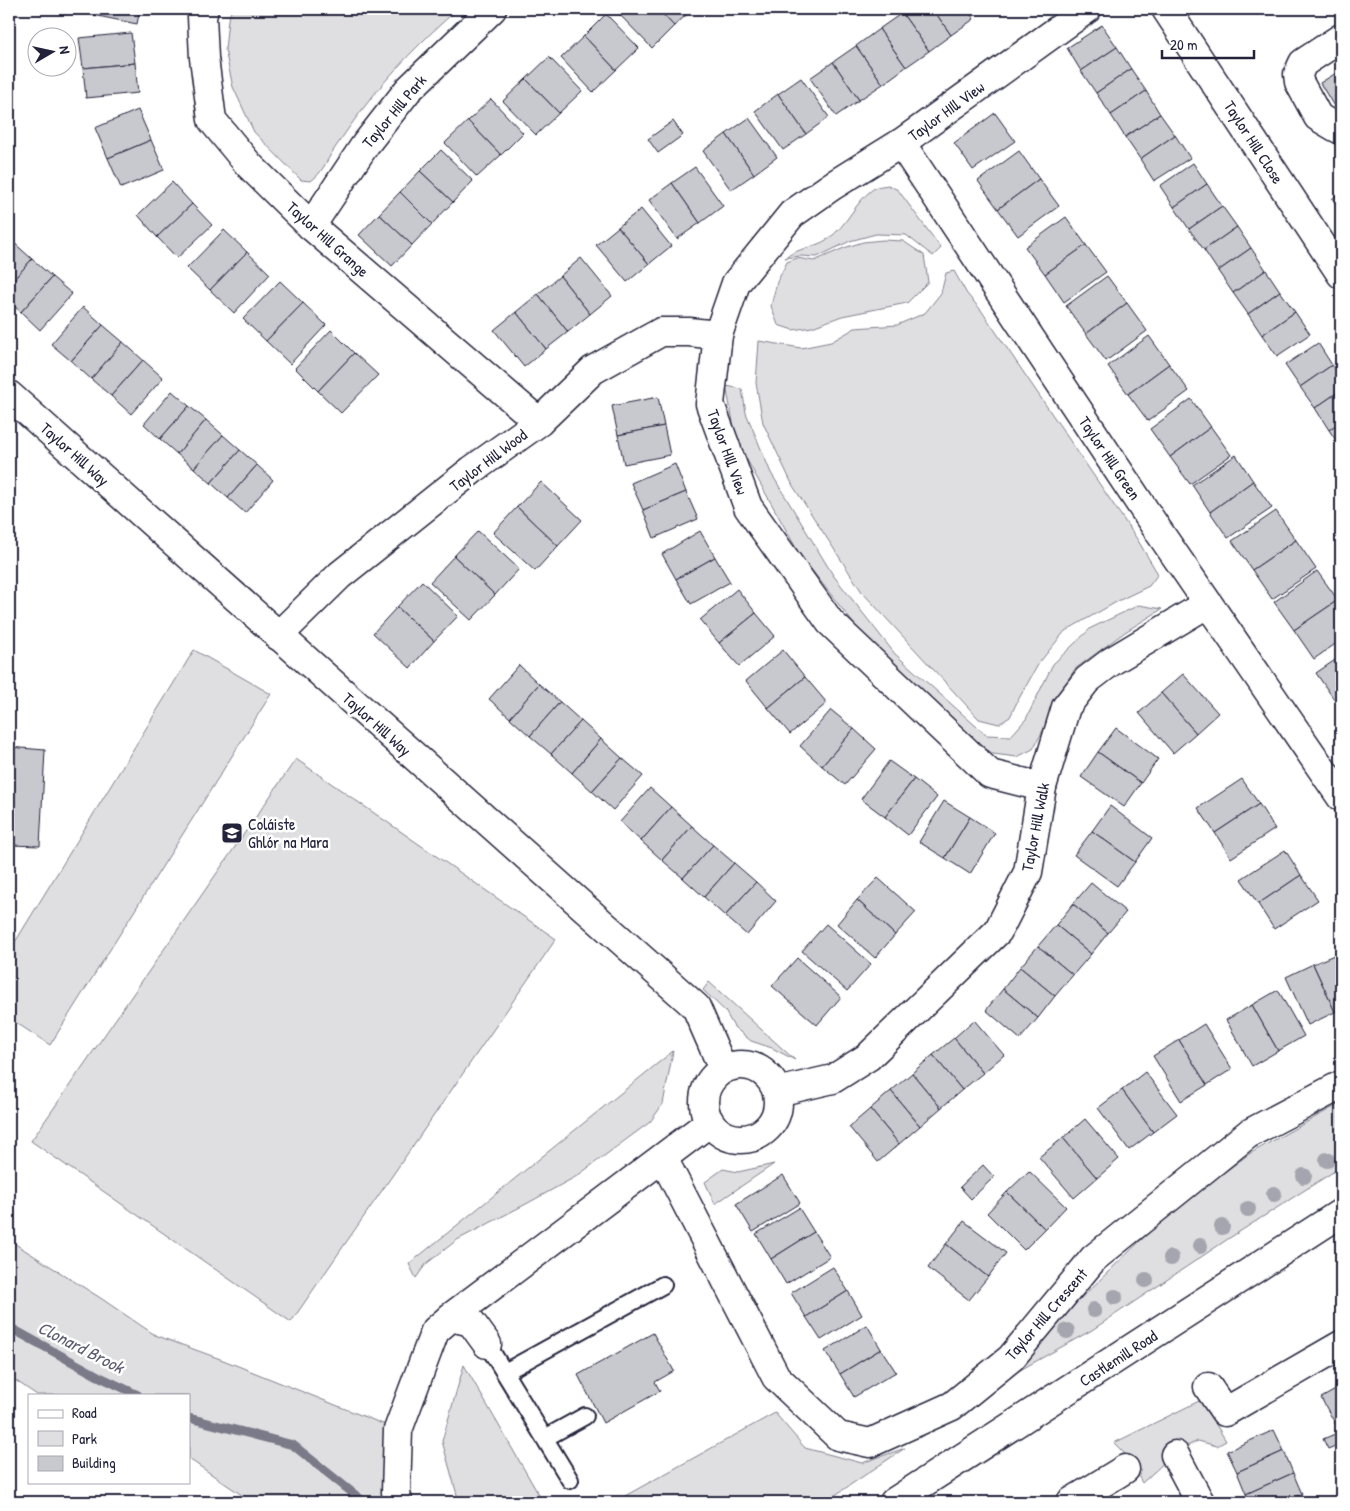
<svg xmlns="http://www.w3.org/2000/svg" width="1350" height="1511" font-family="'Patrick Hand',sans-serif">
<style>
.green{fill:#dfdfe2;stroke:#80808e}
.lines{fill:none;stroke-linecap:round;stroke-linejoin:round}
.stream{stroke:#7a7a88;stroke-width:9}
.building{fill:#c8c8cf;stroke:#22223b}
.service-casing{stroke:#22223b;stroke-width:20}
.minor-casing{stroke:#22223b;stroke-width:31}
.tertiary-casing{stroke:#22223b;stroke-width:31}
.service{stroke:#fff;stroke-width:16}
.minor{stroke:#fff;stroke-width:28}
.tertiary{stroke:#fff;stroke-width:28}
.tree{fill:#a5a5af}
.labels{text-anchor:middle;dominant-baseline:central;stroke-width:5;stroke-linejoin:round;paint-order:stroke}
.street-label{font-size:16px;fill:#22223b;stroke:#fff}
.poi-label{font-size:16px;fill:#22223b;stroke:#fff;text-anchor:start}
.water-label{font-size:18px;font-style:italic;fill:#5c5c6f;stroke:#fff}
</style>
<rect width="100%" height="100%" fill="#fff"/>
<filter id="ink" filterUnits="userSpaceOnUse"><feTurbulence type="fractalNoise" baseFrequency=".02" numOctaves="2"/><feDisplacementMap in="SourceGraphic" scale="10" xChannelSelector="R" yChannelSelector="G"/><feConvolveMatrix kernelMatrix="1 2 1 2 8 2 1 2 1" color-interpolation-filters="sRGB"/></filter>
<g filter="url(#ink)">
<g class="green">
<path d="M232 9H458C424 38 392 71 365 106 354 120 343 136 333 151 326 162 322 173 311 181L301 180 254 132 233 87 225 50 228 19Z"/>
<path d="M888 185 898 190 941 248 933 256 906 235 876 234 850 241 817 257 800 256 785 258C797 248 814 248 828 239 847 226 855 202 873 189 877 186 883 186 888 185Z"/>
<path d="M883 240 903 241 924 255 928 282 907 303 842 316 812 327 793 330 778 325 771 306 777 282 787 262 797 258 814 261 844 248 863 242Z"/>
<path d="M954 271 967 294 981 310 1137 539 1158 574 1149 586 1120 600 1065 631 1039 663 1017 702 1010 717 999 724 979 719 862 592 793 486 763 423 756 383 759 341 801 348 831 342 855 328 897 325 925 313 941 293 946 273Z"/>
<path d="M726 386 742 389 746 413 771 473 833 575 895 654 986 735 1011 736 1026 719 1053 664 1091 628 1139 605 1162 609 1125 632 1075 669 1055 700 1046 725 1033 749 1017 757 993 754 949 720 868 642 800 555 737 442Z"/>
<path d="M194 650 271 694 50 1045 9 1018V952Z"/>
<path d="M296 759 556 939 291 1322 31 1141Z"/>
<path d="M709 982 795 1060 772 1048 751 1041 734 1027 725 1011 703 990Z"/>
<path d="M673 1051 663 1104 650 1122 577 1176 528 1203 457 1240 426 1264 416 1278 409 1264Z"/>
<path d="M1341 1103V1167L1228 1239 1092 1330 1013 1374 1077 1302 1168 1214 1249 1154Z"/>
<path d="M774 1164 715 1204 705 1182 723 1169 738 1172Z"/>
<path d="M9 1240 102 1299 155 1335 223 1360 398 1430V1502H252L192 1461 189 1460V1395H37L9 1376Z"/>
<path d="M464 1365 543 1502H459L442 1441Z"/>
<path d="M1201 1400 1226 1441 1217 1446 1198 1441 1178 1450 1142 1483 1130 1459 1114 1443Z"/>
<path d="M775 1413 805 1448 862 1463 905 1448 825 1502H614Z"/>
</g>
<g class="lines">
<g class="stream">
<path d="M9 1327 98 1376 138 1395"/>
<path d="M189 1418 293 1445 364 1502"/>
</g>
</g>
<g class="building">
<path d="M84 9H140L137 24 83 13Z"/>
<path d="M624 9H658L674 26 652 48 619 14Z"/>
<path d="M658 9H693L674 26Z"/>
<path d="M908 9H933L951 35 929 51 902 13Z"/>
<path d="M933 9H967L974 19 951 35Z"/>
<path d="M902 13 929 51 906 67 879 29Z"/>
<path d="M606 14 639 48 616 70 584 36Z"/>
<path d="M1102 25 1117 47 1081 71 1067 48Z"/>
<path d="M879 29 906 67 883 84 856 46Z"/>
<path d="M131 33 135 63 83 68 79 38Z"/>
<path d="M584 36 616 70 593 92 561 58Z"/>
<path d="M856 46 883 84 859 100 833 62Z"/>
<path d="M1117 47 1131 69 1096 93 1081 71Z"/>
<path d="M549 57 582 91 559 113 526 79Z"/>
<path d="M833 62 859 100 836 116 810 78Z"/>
<path d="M135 63 138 93 86 98 83 68Z"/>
<path d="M1131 69 1146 91 1111 115 1096 93Z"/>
<path d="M1341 70V104L1335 108 1320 83Z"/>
<path d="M801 78 829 117 806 134 778 94Z"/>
<path d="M526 79 559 113 536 135 503 101Z"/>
<path d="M1146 91 1160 114 1125 137 1111 115Z"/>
<path d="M778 94 806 134 783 150 755 111Z"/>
<path d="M491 99 523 133 501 155 468 121Z"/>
<path d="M138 110 151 140 108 158 95 128Z"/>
<path d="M995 113 1015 141 973 170 954 143Z"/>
<path d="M1160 114 1175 135 1140 159 1125 137Z"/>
<path d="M749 118 777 157 754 174 726 134Z"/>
<path d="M468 121 501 155 477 177 445 143Z"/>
<path d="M673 121 683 135 658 153 648 139Z"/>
<path d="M726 134 754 174 731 190 703 151Z"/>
<path d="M1175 135 1190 158 1154 181 1140 159Z"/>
<path d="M151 140 164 170 121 188 108 158Z"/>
<path d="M441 150 473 181 453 202 420 171Z"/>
<path d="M1019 151 1039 179 998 209 978 181Z"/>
<path d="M1193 163 1207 184 1174 207 1160 186Z"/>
<path d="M695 167 723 206 700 223 672 183Z"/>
<path d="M420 171 453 202 432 224 400 192Z"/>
<path d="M1039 179 1059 206 1018 236 998 209Z"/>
<path d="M172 182 192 204 157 237 138 215Z"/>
<path d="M672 183 700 223 677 239 649 200Z"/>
<path d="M1207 184 1222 206 1189 229 1174 207Z"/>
<path d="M1341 191V209L1332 199Z"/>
<path d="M400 192 432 224 412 245 379 214Z"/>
<path d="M192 204 212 225 177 258 157 237Z"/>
<path d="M1222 206 1237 227 1204 250 1189 229Z"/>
<path d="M641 209 671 246 649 264 618 227Z"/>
<path d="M379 214 412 245 392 266 359 235Z"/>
<path d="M1066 217 1086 245 1045 274 1025 247Z"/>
<path d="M618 227 649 264 627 282 596 245Z"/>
<path d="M1237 227 1251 248 1218 271 1204 250Z"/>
<path d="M224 230 247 252 210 290 187 268Z"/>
<path d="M12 241 32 259 9 285V245Z"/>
<path d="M1086 245 1106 272 1064 302 1045 274Z"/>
<path d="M1251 248 1266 270 1233 293 1218 271Z"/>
<path d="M247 252 270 274 234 313 210 290Z"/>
<path d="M581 258 612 296 590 314 560 276Z"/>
<path d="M32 259 52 277 21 312 9 302V285Z"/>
<path d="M1266 270 1280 291 1248 314 1233 293Z"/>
<path d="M560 276 590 314 568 332 538 294Z"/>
<path d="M1107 276 1127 303 1086 334 1066 306Z"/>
<path d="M52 277 72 294 40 330 21 312Z"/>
<path d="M280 281 303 303 266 341 243 319Z"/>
<path d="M1280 291 1295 312 1262 335 1248 314Z"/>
<path d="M538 294 568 332 546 349 516 312Z"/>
<path d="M303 303 326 325 290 364 266 341Z"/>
<path d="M1127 303 1147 331 1106 361 1086 334Z"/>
<path d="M83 307 103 325 71 361 51 344Z"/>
<path d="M516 312 546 349 524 367 494 330Z"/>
<path d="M1295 312 1310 334 1277 356 1262 335Z"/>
<path d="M103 325 123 342 91 379 71 361Z"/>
<path d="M331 330 354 353 318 391 295 368Z"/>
<path d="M1149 336 1169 364 1128 394 1108 366Z"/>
<path d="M123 342 143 360 111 396 91 379Z"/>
<path d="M1318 343 1332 365 1300 387 1285 365Z"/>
<path d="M354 353 378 375 341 413 318 391Z"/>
<path d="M143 360 163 378 131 414 111 396Z"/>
<path d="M1169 364 1189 391 1148 421 1128 394Z"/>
<path d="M1332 365 1341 377V390L1315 408 1300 387Z"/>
<path d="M1341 390V421L1329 430 1315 408Z"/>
<path d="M172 391 189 406 160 439 144 424Z"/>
<path d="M658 397 664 426 618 435 612 406Z"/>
<path d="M1191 399 1211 427 1170 457 1150 429Z"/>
<path d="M189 406 206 420 177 454 160 439Z"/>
<path d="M206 420 223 435 194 468 177 454Z"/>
<path d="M1341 421V448L1329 430Z"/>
<path d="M664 426 670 455 624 464 618 435Z"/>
<path d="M1211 427 1231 455 1190 484 1170 457Z"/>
<path d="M223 435 240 450 211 483 194 468Z"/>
<path d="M240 450 257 465 228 498 211 483Z"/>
<path d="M1236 455 1253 481 1210 512 1192 485Z"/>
<path d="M675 464 686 492 643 510 631 483Z"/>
<path d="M257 465 273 480 245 513 228 498Z"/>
<path d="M1253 481 1272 508 1228 538 1210 512Z"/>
<path d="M541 482 582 520 558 546 517 507Z"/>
<path d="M686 492 698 519 654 538 643 510Z"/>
<path d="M517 507 558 546 535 571 493 533Z"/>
<path d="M1276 511 1296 540 1252 570 1232 541Z"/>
<path d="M478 531 519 569 495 595 454 556Z"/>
<path d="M700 531 715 557 676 579 662 554Z"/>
<path d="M1296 540 1316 569 1272 599 1252 570Z"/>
<path d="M454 556 495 595 471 620 430 582Z"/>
<path d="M715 557 730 582 691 604 676 579Z"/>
<path d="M1317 571 1338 600 1294 630 1274 602Z"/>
<path d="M422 581 458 616 434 641 397 607Z"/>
<path d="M737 589 756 613 719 643 700 620Z"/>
<path d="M1338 600 1341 605V640L1314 659 1294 630Z"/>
<path d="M397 607 434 641 410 668 373 633Z"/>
<path d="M756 613 775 636 739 666 719 643Z"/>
<path d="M783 650 805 677 768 708 746 681Z"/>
<path d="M1341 656V702L1338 705 1316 673Z"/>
<path d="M519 665 539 684 510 718 489 699Z"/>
<path d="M1183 674 1218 713 1196 733 1161 693Z"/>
<path d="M805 677 827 703 790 734 768 708Z"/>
<path d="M539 684 560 702 530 736 510 718Z"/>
<path d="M1161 693 1196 733 1173 753 1139 713Z"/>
<path d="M560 702 581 721 551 754 530 736Z"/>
<path d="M831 710 854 729 822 766 800 746Z"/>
<path d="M581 721 601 739 572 773 551 754Z"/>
<path d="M1116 728 1158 759 1141 783 1098 752Z"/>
<path d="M854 729 876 749 845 785 822 766Z"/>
<path d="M601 739 622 758 592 791 572 773Z"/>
<path d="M9 747 45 750 40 846 9 845Z"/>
<path d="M1098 752 1141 783 1124 807 1081 777Z"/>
<path d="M622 758 643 776 613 810 592 791Z"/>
<path d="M889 761 914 779 885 817 861 799Z"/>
<path d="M914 779 937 797 908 835 885 817Z"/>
<path d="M1242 779 1259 804 1215 833 1198 808Z"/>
<path d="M650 788 671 807 641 841 620 822Z"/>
<path d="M944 801 970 817 945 858 919 842Z"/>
<path d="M1259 804 1275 829 1231 858 1215 833Z"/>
<path d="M1110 806 1152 838 1135 862 1092 831Z"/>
<path d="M671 807 692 826 662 860 641 841Z"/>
<path d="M970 817 995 833 970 874 945 858Z"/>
<path d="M692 826 713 845 683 878 662 860Z"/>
<path d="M1092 831 1135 862 1117 886 1074 855Z"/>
<path d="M713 845 734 863 704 897 683 878Z"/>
<path d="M1285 850 1301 875 1258 904 1241 879Z"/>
<path d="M734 863 756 882 725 916 704 897Z"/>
<path d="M1301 875 1318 900 1274 929 1258 904Z"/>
<path d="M878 878 916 912 895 935 857 900Z"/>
<path d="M756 882 776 901 747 935 725 916Z"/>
<path d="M1091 883 1126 912 1108 933 1073 904Z"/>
<path d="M857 900 895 935 875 958 837 924Z"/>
<path d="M1073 904 1108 933 1091 954 1056 925Z"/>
<path d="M826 924 871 964 847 991 802 951Z"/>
<path d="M1056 925 1091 954 1073 975 1038 946Z"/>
<path d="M1038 946 1073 975 1055 996 1020 967Z"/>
<path d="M1341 952V1009L1335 1012 1313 964Z"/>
<path d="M797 958 841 997 817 1025 772 986Z"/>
<path d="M1313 964 1335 1012 1308 1025 1286 977Z"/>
<path d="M1020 967 1055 996 1038 1018 1003 989Z"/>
<path d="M1003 989 1038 1018 1020 1039 986 1010Z"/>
<path d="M1278 990 1304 1036 1278 1051 1252 1005Z"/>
<path d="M1252 1005 1278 1051 1252 1066 1226 1020Z"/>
<path d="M974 1020 1004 1055 983 1073 954 1038Z"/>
<path d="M1204 1024 1232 1069 1207 1085 1179 1040Z"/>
<path d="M954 1038 983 1073 962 1090 933 1055Z"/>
<path d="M1179 1040 1207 1085 1181 1101 1153 1056Z"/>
<path d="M933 1055 962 1090 941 1108 912 1073Z"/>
<path d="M1145 1072 1177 1114 1153 1132 1122 1090Z"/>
<path d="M912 1073 941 1108 920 1126 891 1091Z"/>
<path d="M1122 1090 1153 1132 1129 1150 1098 1108Z"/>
<path d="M891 1091 920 1126 899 1144 870 1109Z"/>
<path d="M870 1109 899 1144 878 1162 849 1127Z"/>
<path d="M1085 1119 1119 1159 1097 1178 1063 1138Z"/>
<path d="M1063 1138 1097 1178 1074 1198 1039 1157Z"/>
<path d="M983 1165 994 1177 971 1199 960 1187Z"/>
<path d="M1029 1171 1066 1207 1045 1229 1007 1192Z"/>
<path d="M783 1175 800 1203 753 1232 736 1204Z"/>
<path d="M1007 1192 1045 1229 1024 1250 987 1213Z"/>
<path d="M799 1208 814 1232 771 1259 756 1234Z"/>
<path d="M964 1221 1006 1253 988 1277 946 1244Z"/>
<path d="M814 1232 830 1257 786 1284 771 1259Z"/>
<path d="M946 1244 988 1277 969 1300 928 1268Z"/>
<path d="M833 1267 848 1291 806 1317 791 1293Z"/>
<path d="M848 1291 862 1315 821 1340 806 1317Z"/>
<path d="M867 1325 881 1349 840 1374 825 1351Z"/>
<path d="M653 1333 674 1371 655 1382 660 1391 603 1423 578 1375Z"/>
<path d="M881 1349 896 1372 854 1397 840 1374Z"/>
<path d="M1341 1387V1434L1321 1398Z"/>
<path d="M1274 1430 1284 1451 1237 1472 1227 1451Z"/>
<path d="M1335 1434 1340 1444 1328 1449 1323 1439Z"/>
<path d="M1284 1451 1293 1473 1246 1494 1237 1472Z"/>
<path d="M1293 1473 1302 1494 1284 1502H1250L1246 1494Z"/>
</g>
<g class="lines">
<g class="service-casing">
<g id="service">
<path d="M487 1344 570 1480"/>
<path d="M505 1372 663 1285"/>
<path d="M545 1438 585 1416"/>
</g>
</g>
<g class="minor-casing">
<g id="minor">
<path d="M204 9 202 17 204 58 212 120 249 165 311 226 539 422"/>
<path d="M1166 9 1341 274"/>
<path d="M1341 38 1303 63 1298 74 1299 82 1318 117 1335 127 1341 130"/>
<path d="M901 143 1155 526 1341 797"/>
<path d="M311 226 365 145 408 90 492 9"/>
<path d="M9 395 696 1007 723 1069"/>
<path d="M278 636 340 575 472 470 539 422 593 370 661 332H689L718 335"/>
<path d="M1042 787 990 774 830 622 748 507 710 404 718 335 736 283 792 214 832 186 901 143 1087 9"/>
<circle cx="741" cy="1102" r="37"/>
<path d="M777 1092 833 1079 868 1057 998 931 1028 872 1042 787 1066 707 1087 680 1112 661 1207 604"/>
<path d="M663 1158 776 1377 838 1436 870 1443 952 1406 1011 1358 1094 1258 1248 1134 1341 1085"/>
<path d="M451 1317 710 1122"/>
<path d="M1208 1387 1225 1412 1341 1345"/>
<path d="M1175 1455 1200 1502"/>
<path d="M398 1502 396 1492 398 1430 435 1331 451 1317 471 1322 487 1344"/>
<path d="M1071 1502 1125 1469"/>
</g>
</g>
<g class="tertiary-casing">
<path id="tertiary" d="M894 1502 1341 1213"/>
</g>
<use href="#service" class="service"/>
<use href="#minor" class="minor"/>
<use href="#tertiary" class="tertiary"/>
</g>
<g class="tree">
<circle cx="1327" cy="1160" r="8"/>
<circle cx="1304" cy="1176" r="8"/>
<circle cx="1274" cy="1194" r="8"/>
<circle cx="1248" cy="1209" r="8"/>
<circle cx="1222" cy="1227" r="8"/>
<circle cx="1200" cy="1246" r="8"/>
<circle cx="1171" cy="1258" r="8"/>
<circle cx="1146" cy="1280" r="8"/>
<circle cx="1115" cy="1297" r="8"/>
<circle cx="1094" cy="1310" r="8"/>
<circle cx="1067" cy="1331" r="8"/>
</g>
</g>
<defs>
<g id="school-square" transform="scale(1.125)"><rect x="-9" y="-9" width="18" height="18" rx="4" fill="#22223b" stroke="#fff"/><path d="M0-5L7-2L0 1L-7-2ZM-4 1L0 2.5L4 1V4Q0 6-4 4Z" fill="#fff"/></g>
</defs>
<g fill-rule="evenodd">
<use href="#school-square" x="232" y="833"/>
</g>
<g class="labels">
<g class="street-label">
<text transform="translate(394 111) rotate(-50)">Taylor Hill Park</text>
<text transform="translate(946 111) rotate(-36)">Taylor HIll View</text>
<text transform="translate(1254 142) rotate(57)">Taylor Hill Close</text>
<text transform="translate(328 239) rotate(42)">Taylor Hill Grange</text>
<text transform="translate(728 452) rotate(70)">Taylor HIll View</text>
<text transform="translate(75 454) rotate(42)">Taylor Hill Way</text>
<text transform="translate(1110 458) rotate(56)">Taylor Hill Green</text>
<text transform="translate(488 460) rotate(-37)">Taylor Hill Wood</text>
<text transform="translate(377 724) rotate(42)">Taylor Hill Way</text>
<text transform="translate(1035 827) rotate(-79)">Taylor Hill Walk</text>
<text transform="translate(1046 1314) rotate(-49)">Taylor Hill Crescent</text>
<text transform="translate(1118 1358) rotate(-33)">Castlemill Road</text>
</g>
<g class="poi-label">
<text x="248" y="824">Coláiste<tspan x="248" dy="18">Ghlór na Mara</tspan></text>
</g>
<g class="water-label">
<text transform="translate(81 1347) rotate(27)">Clonard Brook</text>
</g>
</g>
<rect width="1350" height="1511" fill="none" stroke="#fff" stroke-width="30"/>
<rect x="15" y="15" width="1320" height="1481" fill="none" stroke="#22223b" stroke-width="2" filter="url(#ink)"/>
<rect x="28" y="1394" width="162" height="90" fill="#ffffff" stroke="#a7a7b1"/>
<rect x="38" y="1410" width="25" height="8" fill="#ffffff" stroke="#a7a7b1"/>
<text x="72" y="1418" font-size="15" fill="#22223b">Road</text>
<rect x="38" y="1431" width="25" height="15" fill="#dfdfe2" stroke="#a7a7b1"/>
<text x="72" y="1444" font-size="15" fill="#22223b">Park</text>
<rect x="38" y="1456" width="25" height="15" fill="#c8c8cf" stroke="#a7a7b1"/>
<text x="72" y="1468" font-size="15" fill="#22223b">Building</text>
<g transform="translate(52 52) rotate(81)"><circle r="24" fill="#ffffff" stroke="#a7a7b1"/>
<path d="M0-4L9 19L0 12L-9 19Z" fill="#22223b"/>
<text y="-8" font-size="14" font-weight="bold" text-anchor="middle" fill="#22223b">N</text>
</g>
<path d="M1162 50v8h92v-8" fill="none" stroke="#22223b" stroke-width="2.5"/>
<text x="1170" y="50" font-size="15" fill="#22223b" stroke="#ffffff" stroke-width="4" paint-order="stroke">20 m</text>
</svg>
